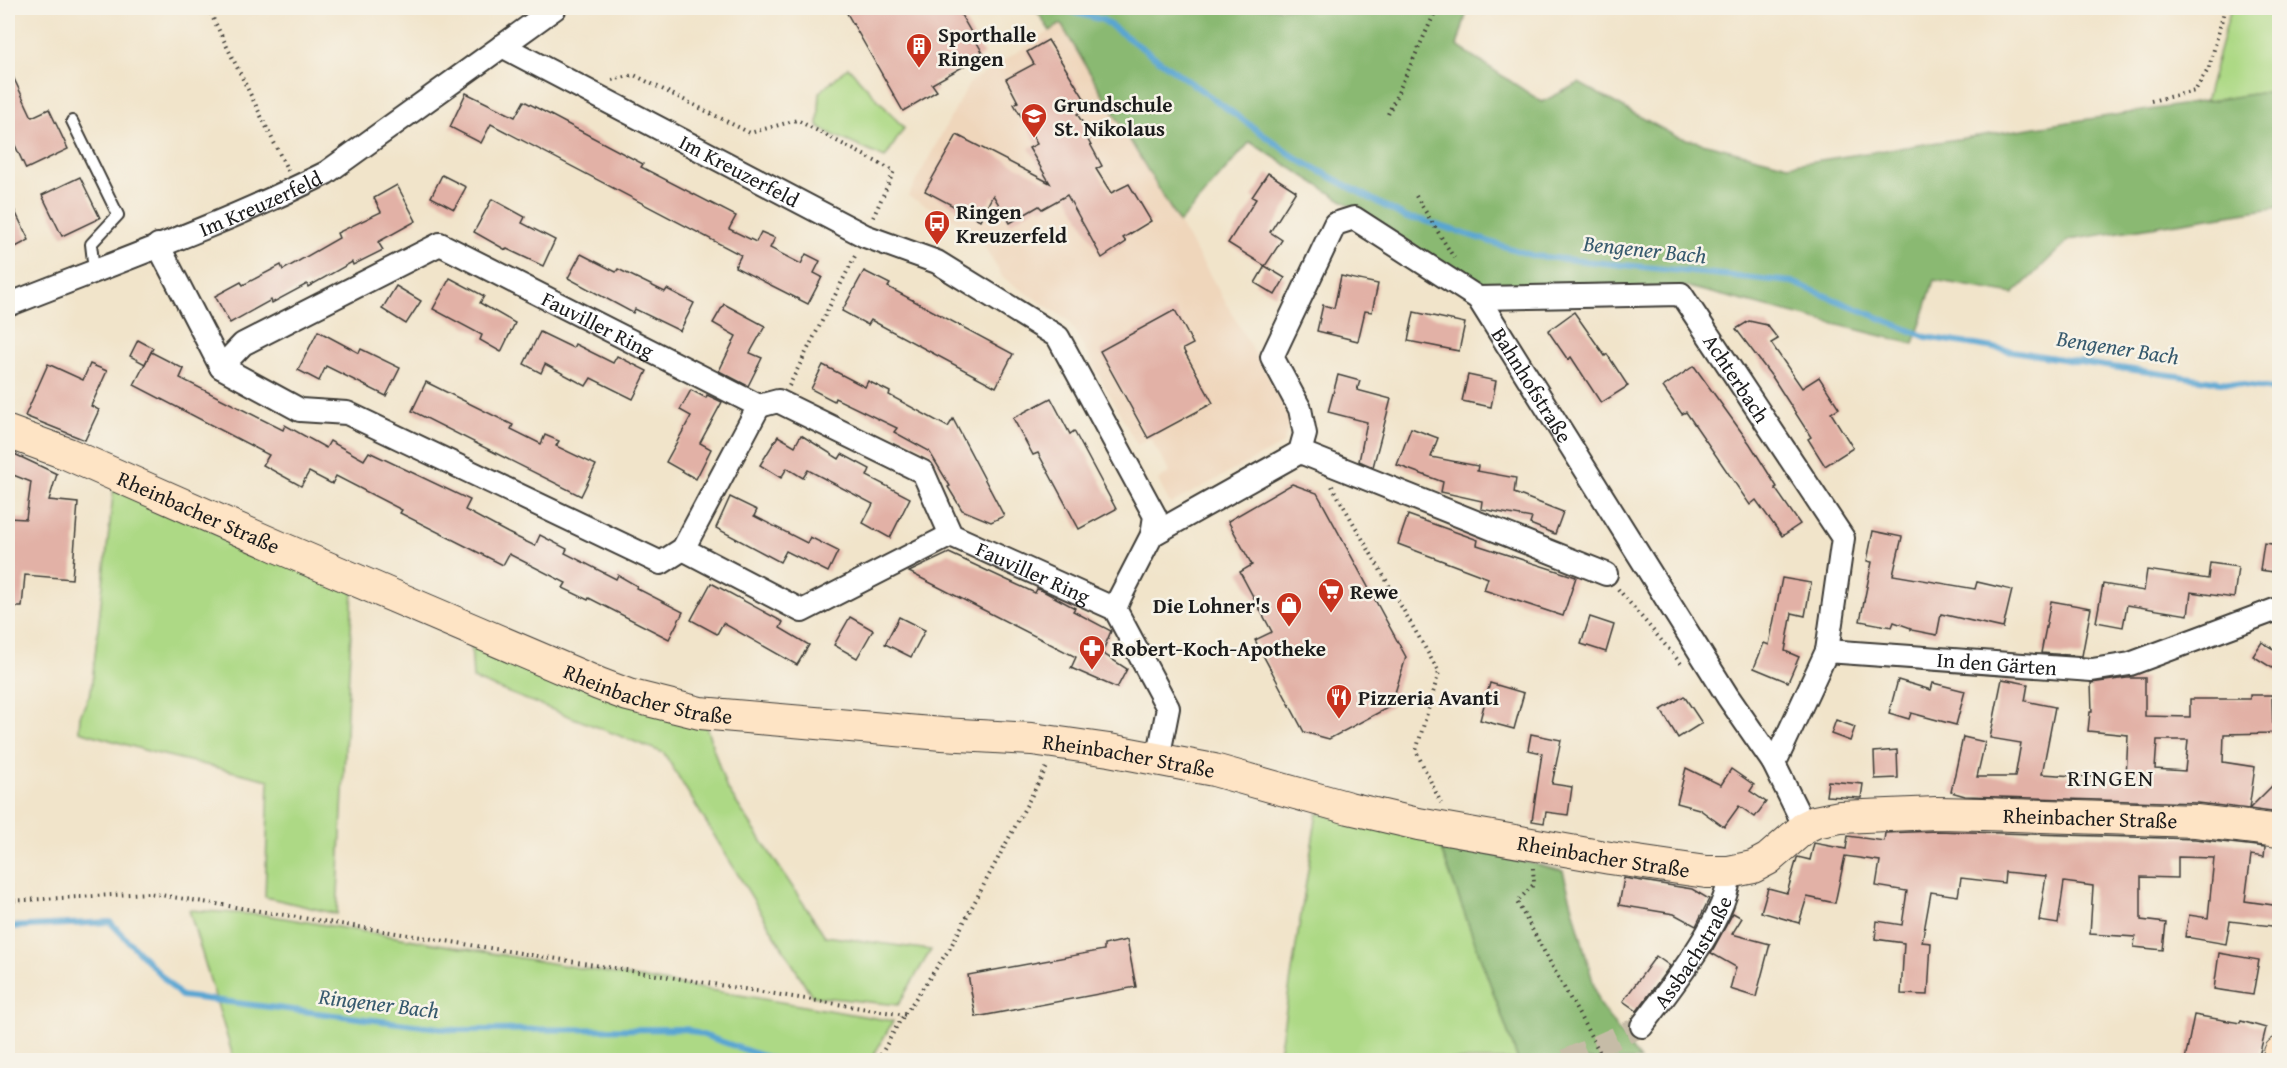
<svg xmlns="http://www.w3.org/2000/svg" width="2287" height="1068" font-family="'Gentium Book Plus',serif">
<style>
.built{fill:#efd6bb}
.green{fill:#add985;stroke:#647a50;stroke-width:1.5}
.forest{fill:#8ab972;stroke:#536a47;stroke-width:1.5}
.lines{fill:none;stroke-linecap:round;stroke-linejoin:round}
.stream{stroke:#59a5d2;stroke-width:6}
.building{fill:#e2b1a6;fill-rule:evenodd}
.minor-tunnel{stroke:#c6bca7;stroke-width:22;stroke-dasharray:22 11;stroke-linecap:butt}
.service-casing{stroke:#3c3a36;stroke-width:14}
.minor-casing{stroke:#3c3a36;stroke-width:26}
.secondary-casing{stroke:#3c3a36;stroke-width:34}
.path{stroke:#3c3a36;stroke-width:4;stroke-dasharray:1.5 4.5;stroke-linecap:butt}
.service{stroke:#fff;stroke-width:10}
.minor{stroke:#fff;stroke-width:22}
.secondary{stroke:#fee4c5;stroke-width:32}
.labels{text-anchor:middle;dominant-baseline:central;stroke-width:5;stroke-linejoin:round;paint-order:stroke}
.poi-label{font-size:21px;font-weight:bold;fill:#1c1c1c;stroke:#f7f3e8;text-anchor:start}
.street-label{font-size:21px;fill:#1c1c1c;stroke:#f7f3e8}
.water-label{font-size:22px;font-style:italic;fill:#375a6e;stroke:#f7f3e8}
.quarter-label{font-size:24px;letter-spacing:1.5px;fill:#1c1c1c;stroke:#f7f3e8}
</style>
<rect width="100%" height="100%" fill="#f7f3e8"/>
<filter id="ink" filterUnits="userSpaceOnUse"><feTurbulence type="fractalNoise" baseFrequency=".0167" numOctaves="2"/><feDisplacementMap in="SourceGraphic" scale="12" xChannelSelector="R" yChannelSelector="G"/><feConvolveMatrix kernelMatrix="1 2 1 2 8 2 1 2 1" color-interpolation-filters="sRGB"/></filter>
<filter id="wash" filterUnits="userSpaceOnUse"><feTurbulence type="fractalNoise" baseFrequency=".008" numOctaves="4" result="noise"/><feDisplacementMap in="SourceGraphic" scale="24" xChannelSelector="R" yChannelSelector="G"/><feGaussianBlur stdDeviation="1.35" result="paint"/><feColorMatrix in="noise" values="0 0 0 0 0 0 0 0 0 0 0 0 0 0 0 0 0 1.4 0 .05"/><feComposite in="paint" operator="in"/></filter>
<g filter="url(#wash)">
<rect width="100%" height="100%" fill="#f1e4ca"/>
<path class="built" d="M1061 24 1207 270 1291 417 1283 444 1170 504 1158 480 1170 472 1150 438 1137 445 1069 321 1003 278 975 231 908 196 970 82Z"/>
<g class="green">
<path d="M2231 8H2279V90L2205 102Z"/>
<path d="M848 67 904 128 885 158 829 133 818 126 820 92Z"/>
<path d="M114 486 353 590 337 914 265 897 269 780 151 752 79 731 80 716 91 691Z"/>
<path d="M471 642 705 723 726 787 825 936 931 950 898 1005 812 996 664 753 473 679Z"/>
<path d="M1317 813 1438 841 1518 1060H1278Z"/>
<path d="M189 910 266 915 893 1021 871 1060H234Z"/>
</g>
<g class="forest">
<path d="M1035 8H1468L1457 46 1542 102 1579 83 1675 136 1788 165 2279 90V207L2069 240 2013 294 1934 280 1914 344 1688 287 1485 291 1250 142 1179 223 1061 24 1050 31Z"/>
<path d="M1438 841 1563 871 1599 1004 1640 1060H1518Z"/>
</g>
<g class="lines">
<g class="stream">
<path d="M1058 8 1103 20 1299 160 1407 218 1422 220 1534 256 1792 282 1926 337 2105 366 2280 390"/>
<path d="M8 927 110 922 181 996 455 1030 686 1029 774 1060"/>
<path d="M2063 1060 2066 1058"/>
</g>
</g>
<g id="blocks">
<g class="building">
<path d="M844 8H957L984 55 932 84 937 91 903 111Z"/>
<path d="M1048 40 1089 106 1077 114 1092 137 1088 140 1102 166 1096 169 1111 193 1129 184 1151 221 1123 238 1126 242 1102 258 1067 195 1042 209 1039 206 1010 223 993 195 980 220 925 191 957 135 1050 183 1029 148 1037 144 1014 104 1018 102 1006 79 1034 64 1027 52Z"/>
<path d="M8 66 32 117 49 109 68 149 26 169 8 130Z"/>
<path d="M466 93 515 117 524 101 643 164 641 167 736 216 729 229 756 242 761 232 775 238 770 248 801 264 806 254 820 261 814 273 822 277 808 304 735 267 741 255 491 124 481 143 450 127Z"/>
<path d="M1268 173 1296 191 1270 232 1282 240 1265 266 1228 243 1256 199 1252 197Z"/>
<path d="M442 175 466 187 454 209 431 197Z"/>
<path d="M80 177 100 218 62 236 42 195Z"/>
<path d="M397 185 416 221 378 242 383 250 353 265 352 262 308 287 307 284 272 303 271 300 230 323 215 296 241 282 243 285 281 265 283 270 339 238 337 233 381 212 374 198Z"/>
<path d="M8 197 29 240 8 251Z"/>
<path d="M492 199 525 217 522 223 555 240 543 266 507 249 506 250 474 232Z"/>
<path d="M581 254 616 272 618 269 665 292 667 289 694 303 680 331 635 309 633 313 568 278Z"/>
<path d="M1265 266 1285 278 1275 295 1255 283Z"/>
<path d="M864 271 890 284 888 287 1013 354 996 387 871 320 868 325 842 311Z"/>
<path d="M1341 276 1378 284 1372 312 1365 311 1358 341 1317 331 1323 305 1334 308Z"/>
<path d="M450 278 484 296 480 303 515 323 501 352 480 340 482 335 433 309Z"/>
<path d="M396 286 421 301 406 324 382 309Z"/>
<path d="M724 304 765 326 750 353 762 358 748 386 719 371 736 336 713 323Z"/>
<path d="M1175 310 1193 344 1183 349 1213 403 1148 438 1100 351Z"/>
<path d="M1414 312 1465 323 1459 351 1408 341Z"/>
<path d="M1574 312 1605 356 1607 354 1628 386 1601 403 1571 357 1568 360 1548 331Z"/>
<path d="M1749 321 1767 325 1778 339 1771 343 1802 388 1819 377 1839 408 1831 413 1853 448 1825 466 1808 439 1811 437 1773 378 1736 329Z"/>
<path d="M318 331 359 353 361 349 400 368 386 396 326 366 319 381 298 370Z"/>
<path d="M540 332 573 348 575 344 613 363 617 356 647 371 633 399 591 378 586 386 545 364 541 373 524 364Z"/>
<path d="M138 340 153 348 145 364 130 356Z"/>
<path d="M151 352 184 369 180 378 283 430 285 425 326 448 330 441 364 460 369 452 470 500 465 510 508 533 535 546 540 535 567 549 565 553 616 579 618 575 637 586 636 588 683 612 669 639 589 598 588 600 563 588 566 583 509 554 503 565 400 513 402 510 336 476 332 484 309 472 301 486 263 465 269 455 134 385Z"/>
<path d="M48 364 83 380 90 364 107 371 91 406 99 410 85 440 25 416Z"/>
<path d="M823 365 865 387 868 381 890 392 889 395 948 427 953 419 1004 516 991 522 962 510 948 487 950 486 929 451 894 432 897 428 835 398 834 401 811 389Z"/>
<path d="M1694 366 1750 444 1777 487 1775 488 1800 524 1782 536 1756 500 1750 505 1686 412 1682 414 1663 387Z"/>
<path d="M1338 375 1360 381 1357 390 1391 399 1373 467 1359 461 1367 422 1328 412Z"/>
<path d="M1468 375 1496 381 1491 407 1462 401Z"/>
<path d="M426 382 513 425 511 429 541 444 545 435 559 441 556 446 596 465 581 496 412 411Z"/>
<path d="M691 390 706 398 707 395 722 402 700 443 711 449 696 479 666 462 691 416 680 410Z"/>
<path d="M1051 398 1070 434 1074 431 1116 509 1079 529 1038 453 1033 455 1013 418Z"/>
<path d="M1411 428 1438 438 1431 457 1478 466 1477 471 1516 478 1514 493 1563 512 1555 534 1530 524 1532 518 1481 509 1482 501 1441 492 1443 482 1397 465Z"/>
<path d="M801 435 839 459 842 454 870 469 867 476 910 498 890 538 863 523 873 504 808 470 803 478 787 468 781 478 760 465 778 436 795 446Z"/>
<path d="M8 451 57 474 49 500 78 503 72 579 25 575 22 607H8V518L26 519 31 482 8 473Z"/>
<path d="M1292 484 1317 493 1406 657 1391 706 1329 739 1304 732 1255 640 1272 632 1240 572 1252 565 1228 521Z"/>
<path d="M730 497 757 510 754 516 807 543 810 537 838 551 828 572 786 551 780 562 716 528Z"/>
<path d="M1408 515 1478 540 1477 545 1576 577 1563 616 1484 590 1488 578 1398 544Z"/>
<path d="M1873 531 1902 537 1893 575 1975 589 1977 582 2012 590 2003 628 1941 614 1937 635 1911 630V628L1894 622 1892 627 1860 621 1872 562 1867 561Z"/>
<path d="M2264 543 2280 545V573L2260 570Z"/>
<path d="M949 553 1035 593 1037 589 1043 591 1075 608 1073 611 1111 631 1102 653 1127 669 1117 688 1071 668 1076 657 909 572Z"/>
<path d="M2210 563 2238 567 2234 598 2191 592 2188 615 2127 605 2123 627 2096 622 2103 584 2144 591 2147 570 2208 579Z"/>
<path d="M1782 578 1811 583 1805 616 1792 613 1785 651 1799 657 1788 682 1754 668 1764 643 1769 645Z"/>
<path d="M711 583 783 622 780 628 809 645 797 665 723 623 717 634 691 620Z"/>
<path d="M2051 601 2091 608 2082 656 2041 653Z"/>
<path d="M850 617 873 630 857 658 834 645Z"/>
<path d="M899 617 925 630 911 657 885 644Z"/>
<path d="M1590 617 1614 625 1606 652 1581 644Z"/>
<path d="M2262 642 2280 653V673L2253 656Z"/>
<path d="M2127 678H2145V716L2190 717V699H2250V695H2272L2273 733 2224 734 2223 762 2255 767 2249 809 2197 803 1965 796 1951 792 1963 737 1985 742 1977 777H2015L2021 743 1990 738 2002 679 2028 684 2025 701 2055 707 2042 774 2126 779 2128 735 2088 731 2090 712H2092L2091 683ZM2157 740H2188L2185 771 2155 769Z"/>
<path d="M1898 680 1931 690 1933 683 1965 691 1956 725 1911 713 1909 719 1889 713Z"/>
<path d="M1490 683 1524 693 1514 729 1480 720Z"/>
<path d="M1684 696 1702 723 1678 738 1661 710Z"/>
<path d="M1836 720 1855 727 1850 741 1831 734Z"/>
<path d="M1531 734 1561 740 1552 784 1572 787 1568 815 1546 812 1544 823 1532 821 1542 753 1528 750Z"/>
<path d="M1897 750 1898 778 1875 779 1874 752Z"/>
<path d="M1686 768 1721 785 1731 769 1754 785 1750 791 1766 802 1755 817 1739 806 1724 827 1699 809 1677 803Z"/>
<path d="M2280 778V808L2272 812 2249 809Z"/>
<path d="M1828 781 1863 784 1861 798 1826 796Z"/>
<path d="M1937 831 2195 839 2265 847 2264 857 2251 855 2245 901 2280 906V927L2230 921 2226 944 2185 937 2189 915 2208 918 2214 858 2178 857V878L2141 877V920L2166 923 2163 950 2134 947 2135 937 2090 934 2093 886 2064 882 2058 924 2039 921 2046 876 2005 872 2004 883 1961 878 1958 896 1931 892 1922 942 1931 943 1928 995 1901 994 1904 943 1875 939 1877 921 1902 925 1907 891 1876 886 1880 861 1845 856 1835 903 1807 897 1799 923 1761 912 1768 888 1787 893 1797 858 1798 857 1810 860 1814 843 1846 849 1848 836 1884 841 1885 833Z"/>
<path d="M1624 878 1692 889 1709 899 1696 926 1674 914 1619 905Z"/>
<path d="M1733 913 1742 918 1732 934 1770 944 1756 997 1730 989 1736 967 1711 953Z"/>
<path d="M1127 940 1136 987 976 1017 968 975 1104 950V945Z"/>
<path d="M2219 953 2259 960 2253 995 2214 989Z"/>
<path d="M1656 956 1670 966 1637 1011 1623 1001Z"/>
<path d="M2194 1015 2240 1023 2241 1021 2266 1028 2258 1060H2185Z"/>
</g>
</g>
</g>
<g filter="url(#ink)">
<use href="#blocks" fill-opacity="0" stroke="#3c3a36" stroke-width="1.5"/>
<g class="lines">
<path class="minor-tunnel" d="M1566 1060 1642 1026"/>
<g class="service-casing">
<path id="service" d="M72 121 118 215 91 244 94 270"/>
</g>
<g class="minor-casing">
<g id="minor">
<path id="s1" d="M502 46 865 236 937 262 1058 337 1155 516 1152 535 1120 597 1115 609 1168 708 1158 759"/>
<path d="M158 245 221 367 300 410 347 413 661 563 683 549 759 406"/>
<path id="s2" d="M1478 298 1681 294 1843 538 1827 651"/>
<path id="s3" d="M8 305C114 263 224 224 326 173L555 8"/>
<path id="s4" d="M221 367 243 344 440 244 759 406 778 401 923 472 951 535 1115 609"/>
<path d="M1300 452 1606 574"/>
<path id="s5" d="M1152 535 1300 452 1305 434 1300 409 1272 357 1335 224 1354 218 1478 298 1728 697 1773 762 1805 827"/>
<path d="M683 549 802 611 951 535"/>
<path id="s6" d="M1773 762 1778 756 1827 651 2092 670 2130 664 2280 608"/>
<path id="s7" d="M1642 1026C1667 993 1732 912 1729 872"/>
</g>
</g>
<g class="secondary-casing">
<g id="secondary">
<path id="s8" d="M8 432 68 454 281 548 599 684 628 695 700 713 942 734 1032 739 1109 750 1214 770 1349 808 1418 824 1610 858 1706 872H1729L1753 867 1768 859 1805 827 1815 822 1840 817 1937 813 1983 814 2196 821 2280 831"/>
<path d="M2278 1060 2280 1053"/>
</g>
</g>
<g class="path">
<path d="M208 8 288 171"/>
<path d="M612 80 634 75 750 133 797 120 894 171 872 220"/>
<path d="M2151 101 2195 91 2209 68 2225 8"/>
<path d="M1388 114 1437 8"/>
<path d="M1416 196 1454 258"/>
<path d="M789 386 856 254"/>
<path d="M1332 486 1439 672 1416 751 1441 803"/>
<path d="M1618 589 1683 666"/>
<path d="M1533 868 1534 884 1517 902 1604 1060"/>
<path d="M8 901 148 893 905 1015"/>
<path d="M878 1060 898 1024 950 948 1048 765"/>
</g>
<use href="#service" class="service"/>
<use href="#minor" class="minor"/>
<use href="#secondary" class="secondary"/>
</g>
</g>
<defs>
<g id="building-pin" transform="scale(1.35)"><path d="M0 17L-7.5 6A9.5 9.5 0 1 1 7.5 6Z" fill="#c8321e" stroke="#f7f3e8"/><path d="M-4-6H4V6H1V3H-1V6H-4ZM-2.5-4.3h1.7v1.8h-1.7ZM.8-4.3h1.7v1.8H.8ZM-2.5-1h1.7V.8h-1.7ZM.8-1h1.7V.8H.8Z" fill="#fff"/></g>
<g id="school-pin" transform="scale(1.35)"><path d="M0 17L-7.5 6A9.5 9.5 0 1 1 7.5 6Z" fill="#c8321e" stroke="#f7f3e8"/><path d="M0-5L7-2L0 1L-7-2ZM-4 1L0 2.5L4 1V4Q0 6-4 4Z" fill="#fff"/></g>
<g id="bus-pin" transform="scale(1.35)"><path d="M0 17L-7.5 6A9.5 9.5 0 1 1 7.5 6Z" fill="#c8321e" stroke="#f7f3e8"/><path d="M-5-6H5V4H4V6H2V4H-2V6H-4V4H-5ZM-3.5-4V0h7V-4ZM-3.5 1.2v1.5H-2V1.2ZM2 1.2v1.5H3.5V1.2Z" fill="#fff"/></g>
<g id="supermarket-pin" transform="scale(1.35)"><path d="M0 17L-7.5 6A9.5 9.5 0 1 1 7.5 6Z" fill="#c8321e" stroke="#f7f3e8"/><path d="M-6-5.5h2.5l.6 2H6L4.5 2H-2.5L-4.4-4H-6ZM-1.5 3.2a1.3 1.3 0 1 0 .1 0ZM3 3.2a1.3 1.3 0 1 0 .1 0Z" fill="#fff"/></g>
<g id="shop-pin" transform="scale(1.35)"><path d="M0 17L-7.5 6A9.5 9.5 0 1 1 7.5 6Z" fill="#c8321e" stroke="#f7f3e8"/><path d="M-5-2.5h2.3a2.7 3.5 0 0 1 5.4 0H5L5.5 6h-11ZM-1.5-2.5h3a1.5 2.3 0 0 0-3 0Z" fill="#fff"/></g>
<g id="pharmacy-pin" transform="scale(1.35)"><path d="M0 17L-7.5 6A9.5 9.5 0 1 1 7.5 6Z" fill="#c8321e" stroke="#f7f3e8"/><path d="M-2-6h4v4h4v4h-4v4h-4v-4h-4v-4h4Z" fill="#fff"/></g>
<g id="restaurant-pin" transform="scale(1.35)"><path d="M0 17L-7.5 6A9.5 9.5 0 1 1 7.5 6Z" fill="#c8321e" stroke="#f7f3e8"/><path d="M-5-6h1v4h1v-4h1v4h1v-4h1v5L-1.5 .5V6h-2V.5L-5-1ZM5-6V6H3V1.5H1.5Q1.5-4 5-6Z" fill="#fff"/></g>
</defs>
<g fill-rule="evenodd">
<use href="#building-pin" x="919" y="46"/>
<use href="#school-pin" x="1034" y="116"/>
<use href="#bus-pin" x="937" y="223"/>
<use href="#supermarket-pin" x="1331" y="591"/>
<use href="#shop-pin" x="1289" y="605"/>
<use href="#pharmacy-pin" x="1092" y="648"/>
<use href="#restaurant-pin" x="1339" y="697"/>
</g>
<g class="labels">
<g class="poi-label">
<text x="938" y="34">Sporthalle<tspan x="938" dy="24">Ringen</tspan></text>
<text x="1054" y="104">Grundschule<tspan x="1054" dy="24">St. Nikolaus</tspan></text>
<text x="956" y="211">Ringen<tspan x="956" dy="24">Kreuzerfeld</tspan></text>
<text x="1350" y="591">Rewe</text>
<text x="1270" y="605" text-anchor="end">Die Lohner's</text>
<text x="1112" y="648">Robert-Koch-Apotheke</text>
<text x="1358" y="697">Pizzeria Avanti</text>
</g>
<g class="street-label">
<text stroke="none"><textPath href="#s1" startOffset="268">Im Kreuzerfeld</textPath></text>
<text stroke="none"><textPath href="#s3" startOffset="272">Im Kreuzerfeld</textPath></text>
<text stroke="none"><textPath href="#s4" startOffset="430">Fauviller Ring</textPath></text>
<text stroke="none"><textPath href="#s2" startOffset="304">Achterbach</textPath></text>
<text stroke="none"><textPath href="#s5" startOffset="690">Bahnhofstraße</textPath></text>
<text stroke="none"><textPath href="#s8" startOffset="207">Rheinbacher Straße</textPath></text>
<text stroke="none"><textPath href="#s4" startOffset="951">Fauviller Ring</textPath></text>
<text stroke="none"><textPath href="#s6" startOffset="294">In den Gärten</textPath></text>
<text stroke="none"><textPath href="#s8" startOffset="693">Rheinbacher Straße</textPath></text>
<text stroke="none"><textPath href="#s8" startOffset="1179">Rheinbacher Straße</textPath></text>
<text stroke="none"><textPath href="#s8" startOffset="2169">Rheinbacher Straße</textPath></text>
<text stroke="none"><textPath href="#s8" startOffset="1665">Rheinbacher Straße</textPath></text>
<text stroke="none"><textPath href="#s7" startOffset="90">Assbachstraße</textPath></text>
</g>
<g class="water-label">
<text transform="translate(1645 249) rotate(6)">Bengener Bach</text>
<text transform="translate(2118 347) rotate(9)">Bengener Bach</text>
<text transform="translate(379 1003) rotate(7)">Ringener Bach</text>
</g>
<g class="quarter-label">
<text x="2111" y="777">RINGEN</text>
</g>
</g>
<rect width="2287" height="1068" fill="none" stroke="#f7f3e8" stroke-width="30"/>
</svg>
